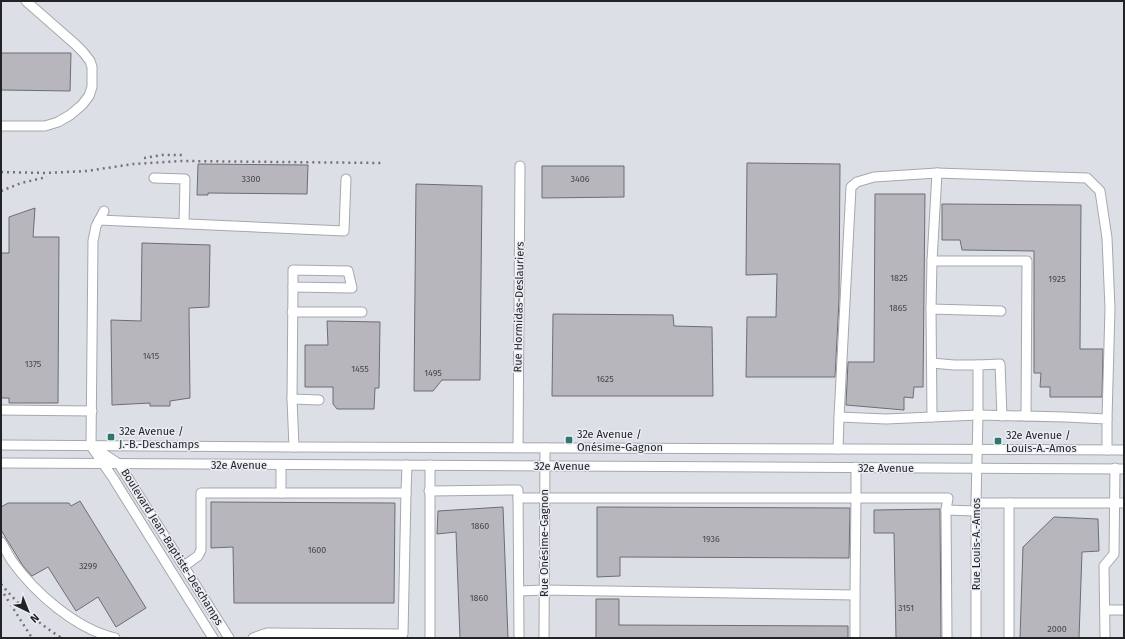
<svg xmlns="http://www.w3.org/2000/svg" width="1125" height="639" font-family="'Fira Sans',sans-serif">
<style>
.building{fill:#b7b6bc;stroke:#6e6d73}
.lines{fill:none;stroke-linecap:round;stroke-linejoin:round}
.minor-casing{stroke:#a4a8ad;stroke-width:11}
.minor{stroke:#fff;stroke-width:9}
.rail{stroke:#717377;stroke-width:2.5;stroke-dasharray:2 4;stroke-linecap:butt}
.poi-dot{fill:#2f766c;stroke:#eaedf3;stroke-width:1.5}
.labels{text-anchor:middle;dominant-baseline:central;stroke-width:3;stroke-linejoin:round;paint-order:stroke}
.number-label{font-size:9px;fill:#47484b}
.street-label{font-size:11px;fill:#222325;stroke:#eaedf3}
.poi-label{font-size:11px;fill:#222325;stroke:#eaedf3;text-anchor:start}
</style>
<rect width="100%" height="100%" fill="#dce0e6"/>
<g class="building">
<path d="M1 53H71L70 91 1 90Z"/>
<path d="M747 163 840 164 839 300 835 377H746L747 317H776L777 274 746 275Z"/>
<path d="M198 164 308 165 307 194 208 193V195H197Z"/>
<path d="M542 166H624V197L542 198Z"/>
<path d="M416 184 482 186 480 380H442L433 391H414Z"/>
<path d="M875 194H925L923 387H914L913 398 904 397V410L846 405 848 362H874Z"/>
<path d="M942 204 1081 205 1080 349H1103L1102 397H1050V387H1040L1041 373H1034V251L962 250 960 240H942Z"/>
<path d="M35 208 33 237H59L58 403H9V398H1V253H9V217Z"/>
<path d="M142 243 210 245 209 307 189 308 190 398 170 401V406H150V403L112 405 111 320 141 321Z"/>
<path d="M553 314 673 315 674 326 712 327 713 396H552Z"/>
<path d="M327 321 380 322 379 388H375L374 409H337L333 404V387H305V345H328Z"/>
<path d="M80 501 146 608 116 627 98 597 76 611 48 567 32 576 23 566 1 530V507L8 503H69L71 506Z"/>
<path d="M211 502 395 503 394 603H234L233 547 211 548Z"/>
<path d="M503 507 508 638H460L456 532 437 534 438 511Z"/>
<path d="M597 507 850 508 849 558 620 557V576L597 577Z"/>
<path d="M940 509 941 638H896L894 533H874V510Z"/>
<path d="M1054 517 1098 519 1099 551 1082 552 1079 638H1020L1023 547Z"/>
<path d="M596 599H619V625L848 626V638H596Z"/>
</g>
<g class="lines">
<g class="minor-casing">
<g id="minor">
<path d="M1 126H45L58 122 70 115 82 105 89 96 92 87V67L90 61 83 52 75 44 26 1"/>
<path d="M154 178 185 179 184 223"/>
<path d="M104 211 96 226 93 241 91 446 113 478 213 638"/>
<path d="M99 220 344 231 346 179"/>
<path d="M932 261 937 173 1087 178 1100 191 1107 238 1110 308 1107 419"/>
<path d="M293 270 348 271 352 288 293 287Z"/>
<path d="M293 287 292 399 294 447"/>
<path d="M931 309 932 261H1027L1026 416"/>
<path d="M292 312H362"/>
<path d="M932 363 954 365H978"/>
<path d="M292 399 319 400"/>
<path d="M1 410 92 411"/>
<path d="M839 417 851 187 857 182 874 177 937 173"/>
<path d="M932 417 931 309 1001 311"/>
<path d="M1 445 294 447 1124 450"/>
<path d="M518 447 520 166"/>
<path d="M95 448 119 464 229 638"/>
<path d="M838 449 839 417 886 419 978 415V365L1000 364 1002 416"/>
<path d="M1 463 1124 469"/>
<path d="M430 465V638"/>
<path d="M856 467V498H948L946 510 947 638"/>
<path d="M429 491 518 490 519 638"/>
<path d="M281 493V465"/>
<path d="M518 498H856L855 595 544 590 519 591"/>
<path d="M976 503H1124"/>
<path d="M1009 503V638"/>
<path d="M946 510 976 511"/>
<path d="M1 542C5 548 8 555 12 561 35 593 76 629 115 638"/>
<path d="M184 566 198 556 201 550V493H406L407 465"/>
<path d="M855 595V638"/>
<path d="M1105 610H1124"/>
<path d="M253 638 267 633 403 634 406 493"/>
<path d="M544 638 545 448"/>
<path d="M976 638V503L978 415 1065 417 1107 419V450"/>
<path d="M1105 638 1104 566 1114 554 1115 468"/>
</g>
</g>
<use href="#minor" class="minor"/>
<g class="rail">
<path d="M144 158 162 155H183"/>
<path d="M1 172 45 173 87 171 133 164 182 161 383 163"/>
<path d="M1 191 21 183 47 177"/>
<path d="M1 584C19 605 38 624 62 638"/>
<path d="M4 594 32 638"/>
</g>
</g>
<g class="poi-dot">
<rect x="107" y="433" width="8" height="8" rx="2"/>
<rect x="565" y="436" width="8" height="8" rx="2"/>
<rect x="994" y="437" width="8" height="8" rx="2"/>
</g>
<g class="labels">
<g class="number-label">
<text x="251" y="179">3300</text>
<text x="580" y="179">3406</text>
<text x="899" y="278">1825</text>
<text x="1057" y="279">1925</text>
<text x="898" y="308">1865</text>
<text x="151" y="356">1415</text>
<text x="33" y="364">1375</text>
<text x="360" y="369">1455</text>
<text x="433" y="373">1495</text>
<text x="605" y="379">1625</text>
<text x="480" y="526">1860</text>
<text x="711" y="539">1936</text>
<text x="317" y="550">1600</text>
<text x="88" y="566">3299</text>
<text x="479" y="598">1860</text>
<text x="906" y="608">3151</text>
<text x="1057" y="629">2000</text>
</g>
<g class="street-label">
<text transform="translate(519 307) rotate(-89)">Rue Hormidas-Deslauriers</text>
<text x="239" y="465">32e Avenue</text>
<text x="562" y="466">32e Avenue</text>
<text x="886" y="468">32e Avenue</text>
<text transform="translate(544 543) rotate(-90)">Rue Onésime-Gagnon</text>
<text transform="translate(976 544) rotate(-90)">Rue Louis-A.-Amos</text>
<text transform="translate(172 547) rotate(58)">Boulevard Jean-Baptiste-Deschamps</text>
</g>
<g class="poi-label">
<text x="119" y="431">32e Avenue /<tspan x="119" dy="13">J.-B.-Deschamps</tspan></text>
<text x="577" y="434">32e Avenue /<tspan x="577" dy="13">Onésime-Gagnon</tspan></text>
<text x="1006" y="435">32e Avenue /<tspan x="1006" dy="13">Louis-A.-Amos</tspan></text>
</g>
</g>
<rect width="1125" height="639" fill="none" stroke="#222325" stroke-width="4"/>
<g transform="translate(28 611) rotate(137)" stroke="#eaedf3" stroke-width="3" paint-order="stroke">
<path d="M0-3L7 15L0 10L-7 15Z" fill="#222325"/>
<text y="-6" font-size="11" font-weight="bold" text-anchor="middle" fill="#222325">N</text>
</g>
</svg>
